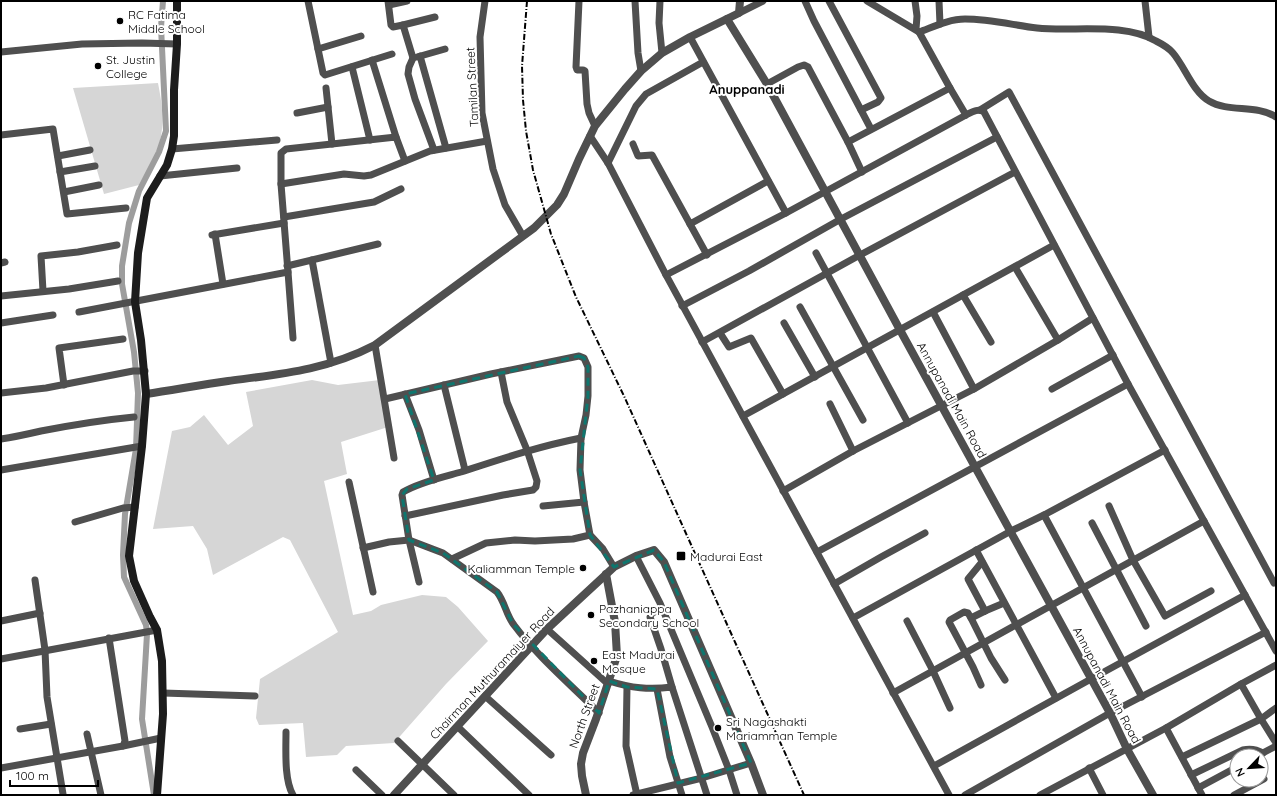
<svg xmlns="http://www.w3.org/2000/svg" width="1277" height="796" font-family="Quicksand,sans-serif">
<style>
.green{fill:#d6d6d6}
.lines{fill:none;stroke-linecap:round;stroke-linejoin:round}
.canal{stroke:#9d9d9d;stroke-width:6}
.minor{stroke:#4f4f4f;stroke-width:7}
.tertiary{stroke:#4f4f4f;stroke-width:8}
.secondary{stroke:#1c1c1c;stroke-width:8}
.rail{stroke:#000;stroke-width:2;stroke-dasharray:6 2 1 2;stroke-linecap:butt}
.marked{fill:none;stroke:#0f766e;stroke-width:3;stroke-dasharray:8 5;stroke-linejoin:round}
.poi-dot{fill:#000;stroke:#fff;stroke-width:1.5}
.labels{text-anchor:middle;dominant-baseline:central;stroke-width:4;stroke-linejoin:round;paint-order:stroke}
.poi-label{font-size:12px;fill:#000;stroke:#fff;text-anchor:start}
.street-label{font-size:12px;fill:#000;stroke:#fff}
.neighbourhood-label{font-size:13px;font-weight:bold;fill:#000;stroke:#fff}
</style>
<rect width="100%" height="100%" fill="#fff"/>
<g class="green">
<path d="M158 83C162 104 165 124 159 145 155 159 146 172 139 185L104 194 73 88Z"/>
<path d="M312 380 338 385 380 380 388 427 341 442 347 474 324 481 353 615 371 611 381 605 422 595 446 597 458 607 488 641 446 684 394 743 346 746 337 755 306 757 303 723 259 725 256 718 260 679 338 632 290 540 283 537 213 575 207 549 193 526 153 529 172 431 190 427 204 415 228 445 253 426 246 392Z"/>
</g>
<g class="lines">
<path class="canal" d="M154 795 142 719 147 634 146 625 124 577 123 555 125 514 136 449 138 393 134 352 122 284V266L129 223 139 191 159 152 166 131 161 27 163 1"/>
<g class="minor">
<path d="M308 1 323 73 325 75 392 54"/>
<path d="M388 1 391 25 393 27 403 25 413 58"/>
<path d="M485 1 480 37 482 113 493 169 505 205 523 236"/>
<path d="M579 1 576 67 577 70H583L585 71 587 104 589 113 595 126"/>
<path d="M635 1 638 53 641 71"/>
<path d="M660 1 659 23 662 53"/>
<path d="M805 1 814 21 871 129"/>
<path d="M829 1 881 98 878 102 861 110"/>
<path d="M867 1 919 32C933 27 949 19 965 19 989 19 1013 25 1037 28 1073 32 1124 22 1156 41 1162 44 1169 48 1173 53 1185 67 1193 92 1209 101 1229 113 1256 104 1276 117"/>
<path d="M915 1 917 16 916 29"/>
<path d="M939 1 940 24"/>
<path d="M1145 1 1149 37"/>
<path d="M389 5 407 1"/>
<path d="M739 13 763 1"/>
<path d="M403 25 435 17"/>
<path d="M690 37 786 213"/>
<path d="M318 49 361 36"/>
<path d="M1 52 82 44 142 43 177 44"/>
<path d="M420 56 446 148"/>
<path d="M417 57 445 49"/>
<path d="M413 58 409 67 408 74 415 99 434 150"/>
<path d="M372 60 396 137"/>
<path d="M352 67 370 140"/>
<path d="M767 84 798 67 804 65 808 67 848 142 862 172"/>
<path d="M326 88 332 144"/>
<path d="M980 110 1009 92 1274 583"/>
<path d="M297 113 328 107"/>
<path d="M1 135 53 129 67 214 126 208"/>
<path d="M590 136 608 163 666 275 949 795"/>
<path d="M848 142 950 88"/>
<path d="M633 144 638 156 652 155 690 224 768 181"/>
<path d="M172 149 277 140"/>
<path d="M58 156 90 150"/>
<path d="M608 163 636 106 646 94 703 62"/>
<path d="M60 172 95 166"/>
<path d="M160 176 237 168"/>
<path d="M281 184V153L286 149 396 137 405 161"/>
<path d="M64 192 99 185"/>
<path d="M284 217 374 202 401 189"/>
<path d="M690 224 707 255"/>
<path d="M215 234 223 284"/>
<path d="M212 235 284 223"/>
<path d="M816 253 908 423"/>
<path d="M312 260 331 363"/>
<path d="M1 263 5 262"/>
<path d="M287 266 378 244"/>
<path d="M288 272 293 338"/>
<path d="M666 275 786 213 966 115"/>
<path d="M43 291 41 256 78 252 117 245"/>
<path d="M963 295 991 342"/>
<path d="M1 296 69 289 118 281"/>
<path d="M682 306 749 271 841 219 997 137"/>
<path d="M800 307 863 420"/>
<path d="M79 312 288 272 281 184 344 174 364 176 371 175 430 151 487 141"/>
<path d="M933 312 974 389"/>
<path d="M1 323 53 315"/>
<path d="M784 323 815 377"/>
<path d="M720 333 729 347 751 338 783 394"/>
<path d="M1058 340 1093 318"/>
<path d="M702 342 860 255 1015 172"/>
<path d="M375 345 394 458"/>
<path d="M1128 384 1276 651"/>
<path d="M64 385 59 348 123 339"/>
<path d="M444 385 465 470"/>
<path d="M1052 389 1113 355"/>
<path d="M1 393 46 388 133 371H145"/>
<path d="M405 394 419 430 434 480"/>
<path d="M385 399 491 374 579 356 584 358 588 367V396L586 415 581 438 580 470 584 502 590 535 603 549 614 567"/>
<path d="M830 404 853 451"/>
<path d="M743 416 1054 245"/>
<path d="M1 439C15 437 28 434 41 431 72 425 103 420 134 417"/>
<path d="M1 470 142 446"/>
<path d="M349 482 373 592"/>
<path d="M783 491 853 451 974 389 1058 340 1015 267"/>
<path d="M543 506 584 502"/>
<path d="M1109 506 1133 560 1165 616 1211 591"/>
<path d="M1044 515 1165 450"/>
<path d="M405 516 503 495 533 490 536 487 537 481 527 450 507 402 501 372"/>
<path d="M75 522 123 508 135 507"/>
<path d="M1092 523 1146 626"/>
<path d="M363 548 389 542 409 540 443 553 497 592C505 602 506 615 514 625 538 657 570 684 599 713"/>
<path d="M976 550 1056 698"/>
<path d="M817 552 1128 384 984 112C978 108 972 112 966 115L950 88 919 32"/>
<path d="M636 556 660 603 712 727 729 770 737 795"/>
<path d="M452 559 486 543 515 540 535 541 573 539 590 535"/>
<path d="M982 562 968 579 985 611 1004 603"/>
<path d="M35 580 45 650 47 697 63 794"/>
<path d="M419 582 409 540 402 495 403 492C420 482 443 477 461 472 501 459 540 446 581 438"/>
<path d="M834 584 881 557 925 533"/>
<path d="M662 609 652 613 650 617 661 649 672 687"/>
<path d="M853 618 1011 531 1044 515 1142 697"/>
<path d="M971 618 985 611"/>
<path d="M1 621 40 613"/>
<path d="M907 621 933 671 950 708"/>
<path d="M547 629 608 684"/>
<path d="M1 659 157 630"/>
<path d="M609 681C631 688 649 690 672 687L707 795"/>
<path d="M981 685 973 667 949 622 950 620 964 612 968 613 971 618 991 658 1005 680"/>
<path d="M627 687 626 746 637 795"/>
<path d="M657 689 670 757 682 795"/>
<path d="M163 693 255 696"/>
<path d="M893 693 1204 521"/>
<path d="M485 696 551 755"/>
<path d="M1276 708 1261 719 1276 743"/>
<path d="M458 727 529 795"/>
<path d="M1166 728 1202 795"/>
<path d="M20 729 51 724"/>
<path d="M286 732C286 750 284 780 293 795"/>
<path d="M87 734 101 795"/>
<path d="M398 741 454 795"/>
<path d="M123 746 161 738"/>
<path d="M1257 756 1276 746"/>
<path d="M1182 757 1261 719 1241 684"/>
<path d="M934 766 1091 679 1245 595"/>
<path d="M1 768 123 746 125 741 109 638"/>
<path d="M1089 768 1103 795"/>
<path d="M356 770 382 795"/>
<path d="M1191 775 1243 750C1251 748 1256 749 1263 753"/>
<path d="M1198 788 1237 767"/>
<path d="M633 795 702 778 751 763"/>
<path d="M965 795 1110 713 1266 632"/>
<path d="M1040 795 1166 728 1241 684 1276 665"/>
<path d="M1234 795 1264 779"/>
</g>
<g class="tertiary">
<path d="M727 19 767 84 900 330 1110 713 1127 749 1153 795"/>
<path d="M146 394C173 390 200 385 228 381 281 374 327 370 375 345L534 228 557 205 564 194 579 159 595 126 625 89 641 71 662 53 690 37 739 13 740 1"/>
<path d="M394 795 547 629 614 567 636 556 654 550 664 562 751 763 763 795"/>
<path d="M586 795 582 776 581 764 583 753 596 719 617 656 615 622 606 574"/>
</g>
<path class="secondary" d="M157 795 163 714 162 661 157 630 150 617 134 581 129 556 142 446 146 394 141 340 135 302 138 253 147 198 167 165 172 149 174 136V90L177 44V1"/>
<path class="rail" d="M527 1 522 66 523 100 526 131 533 170 551 234 576 297 624 396 804 795"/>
</g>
<path class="marked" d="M579 356 584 358 588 367V396L580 470 590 535 614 567 654 550 664 562 751 763 678 783 657 689 627 687 609 681 599 713 513 624 497 592 443 553 409 540 402 495 407 489 434 480 405 394Z"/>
<g class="poi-dot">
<circle cx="120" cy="21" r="4"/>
<circle cx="98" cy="66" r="4"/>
<rect x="676" y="551" width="10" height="10" rx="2"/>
<circle cx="583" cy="568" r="4"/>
<circle cx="591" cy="615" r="4"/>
<circle cx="594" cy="661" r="4"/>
<circle cx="718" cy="728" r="4"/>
</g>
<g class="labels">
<g class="poi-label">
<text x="128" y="14">RC Fatima<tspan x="128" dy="14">Middle School</tspan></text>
<text x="106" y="59">St. Justin<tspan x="106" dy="14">College</tspan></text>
<text x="690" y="556">Madurai East</text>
<text x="575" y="568" text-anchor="end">Kaliamman Temple</text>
<text x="599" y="608">Pazhaniappa<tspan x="599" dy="14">Secondary School</tspan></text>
<text x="602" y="654">East Madurai<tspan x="602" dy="14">Mosque</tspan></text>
<text x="726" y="721">Sri Nagashakti<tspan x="726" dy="14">Mariamman Temple</tspan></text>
</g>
<g class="street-label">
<text transform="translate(472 87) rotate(-93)">Tamilan Street</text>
<text transform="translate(952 400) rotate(61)">Annupanadi Main Road</text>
<text transform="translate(492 673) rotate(-47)">Chairman Muthuramaiyer Road</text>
<text transform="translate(1107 685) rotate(62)">Annupanadi Main Road</text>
<text transform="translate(584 716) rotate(-70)">North Street</text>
</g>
<g class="neighbourhood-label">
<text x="747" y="89">Anuppanadi</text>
</g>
</g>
<rect width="1277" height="796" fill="none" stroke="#000000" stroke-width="4"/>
<g transform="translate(1249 768) rotate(245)"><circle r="19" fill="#ffffff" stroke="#999999"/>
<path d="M0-3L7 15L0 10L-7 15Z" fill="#000000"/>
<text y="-6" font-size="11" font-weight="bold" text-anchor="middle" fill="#000000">N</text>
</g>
<path d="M10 780v6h88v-6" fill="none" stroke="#000000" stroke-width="2"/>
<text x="16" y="780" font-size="12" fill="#000000" stroke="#ffffff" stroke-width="3" paint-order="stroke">100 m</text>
</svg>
